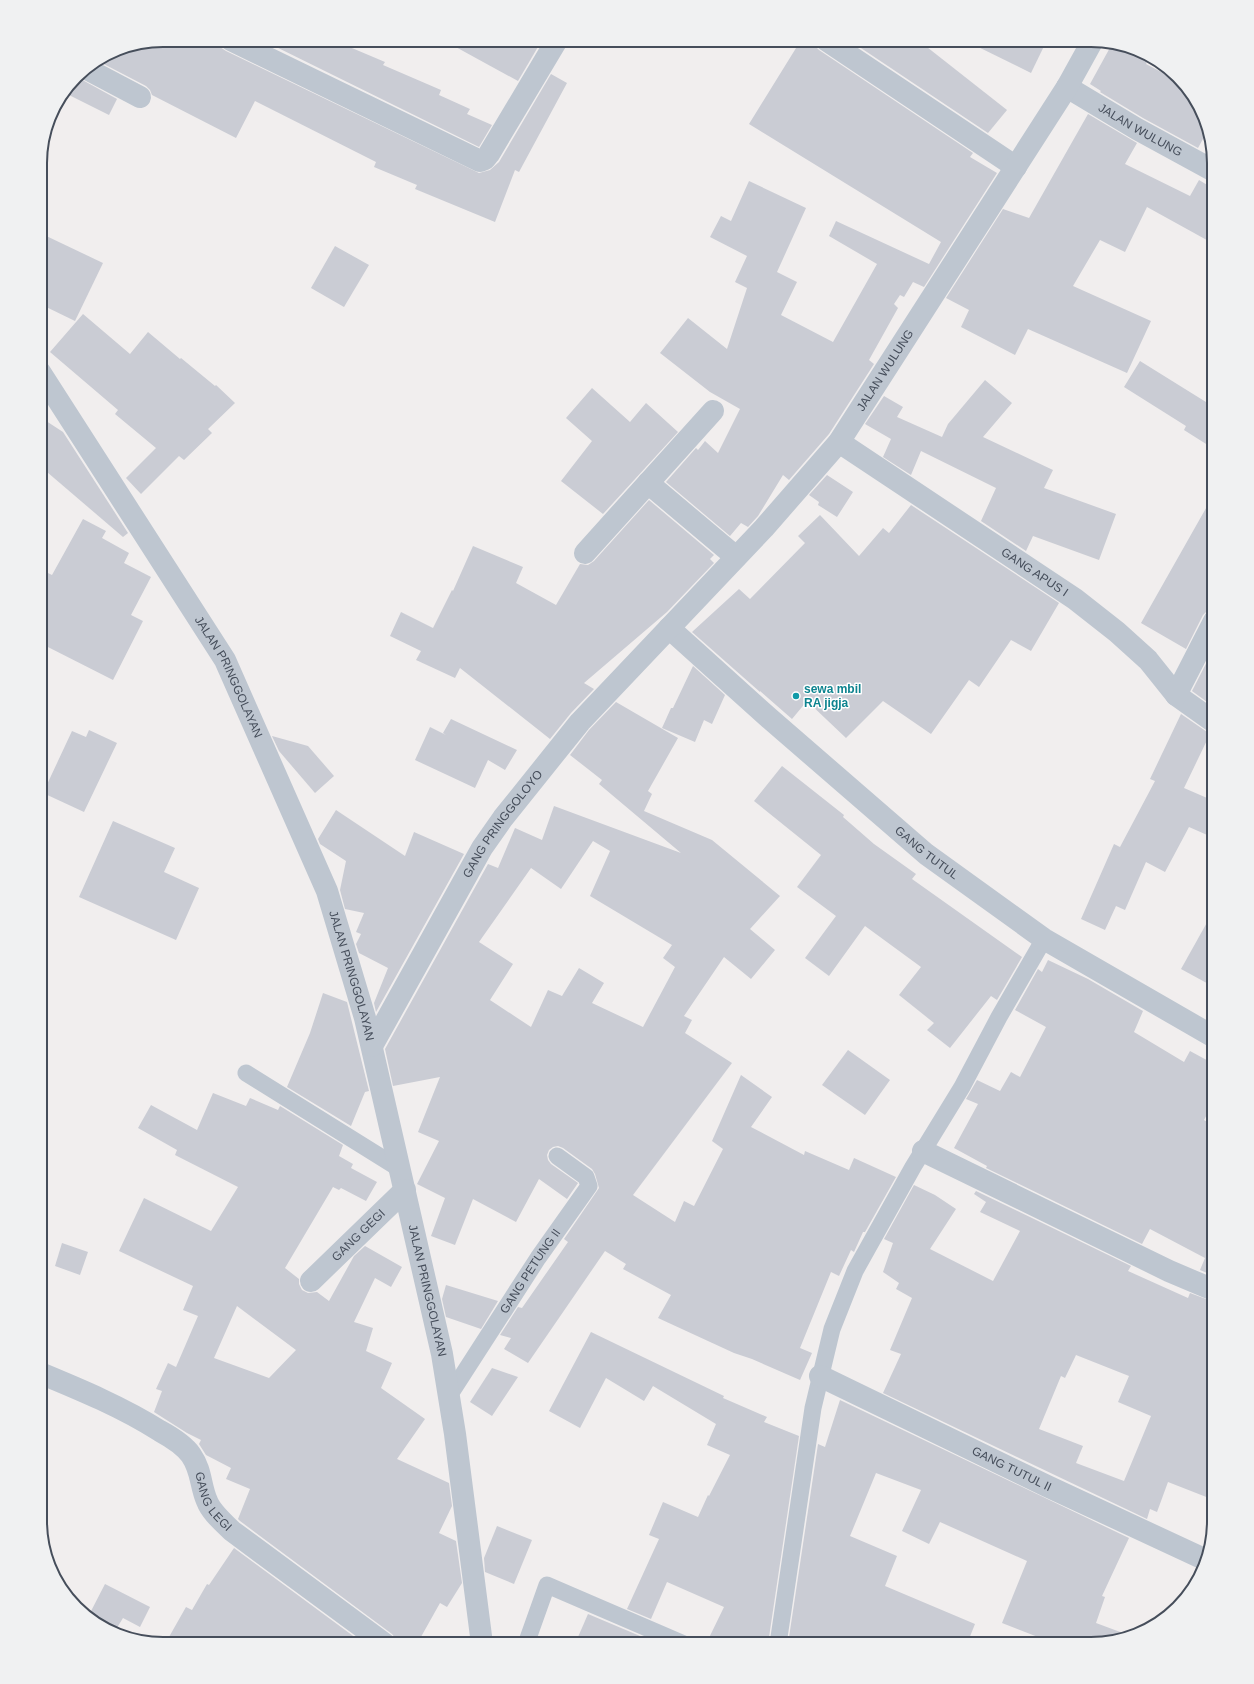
<svg xmlns="http://www.w3.org/2000/svg" width="1254" height="1684" font-family="Arial,sans-serif">
<style>
.building{fill:#caccd4;fill-rule:evenodd}
.lines{fill:none;stroke-linecap:round;stroke-linejoin:round}
.service{stroke:#bec6d0;stroke-width:17}
.minor{stroke:#bec6d0;stroke-width:22}
.culture-dot{fill:#0f9aa8;stroke:#fff;stroke-width:1.5}
.labels{text-anchor:middle;dominant-baseline:central;stroke-width:3;stroke-linejoin:round;paint-order:stroke}
.street-label{font-size:12px;fill:#464e5b;stroke:#fff}
.culture-label{font-size:12px;font-weight:bold;fill:#0d838f;stroke:#fff;text-anchor:start}
.rim{fill:none;stroke:#464e5b;stroke-width:2}
</style>
<rect width="100%" height="100%" fill="#f1eeee"/>
<g class="building">
<path d="M163 40H219L220 47 226 51 479 173 490 170 499 162 551 74 567 83 519 172 515 170 495 222 415 189 417 185 374 167 376 162 255 101 236 138 152 95 150 90 146 86 98 61 116 49Z"/>
<path d="M262 40H333L385 62 383 65 441 90 439 95 470 109 467 114 492 125 479 147Z"/>
<path d="M443 40H542L518 81Z"/>
<path d="M801 40H814L815 46 819 50 973 153 970 157 997 173 924 287 913 282 904 297 900 295 894 304 898 308 869 360 874 364 829 434 789 480 783 475 758 516 748 527 741 523 730 536 666 482 696 448 698 450 705 441 718 453 740 409 710 392 660 353 688 318 727 349 747 288 735 282 747 256 710 237 721 216 731 221 749 181 806 208 777 272 797 282 781 315 833 342 877 264 829 236 836 221 929 264 941 242 749 124Z"/>
<path d="M849 40H918L1007 110 988 133Z"/>
<path d="M964 40H1047L1031 73Z"/>
<path d="M1112 44 1150 56 1146 64 1180 82 1193 95 1209 128 1198 148 1143 118 1100 92 1101 91 1090 84Z"/>
<path d="M77 77 117 99 109 115 65 93Z"/>
<path d="M1088 114 1137 143 1125 164 1190 196 1199 180 1214 189V244L1147 207 1125 252 1100 240 1073 286 1151 321 1127 373 1028 329 1015 355 961 327 969 310 946 298 1003 209 1029 218Z"/>
<path d="M40 233 103 263 75 321 40 304Z"/>
<path d="M335 246 369 265 344 307 311 288Z"/>
<path d="M83 314 130 354 148 332 180 359 181 358 215 386 216 385 235 403 208 429 212 433 184 460 179 456 141 494 126 478 156 448 115 414 118 410 50 352Z"/>
<path d="M1140 361 1214 407V449L1184 430 1186 426 1124 387Z"/>
<path d="M985 380 1012 403 983 437 1053 470 1044 488 1116 514 1099 560 1033 536 1026 551 981 521 996 488 921 451 911 475 883 457 891 439 865 424 884 396 903 407 897 417 942 437 948 424Z"/>
<path d="M592 388 630 422 646 403 678 432 603 514 561 481 592 441 566 418Z"/>
<path d="M40 417 63 432 128 533 123 537 40 466Z"/>
<path d="M827 475 853 492 837 517 818 505 819 502 809 495Z"/>
<path d="M1214 494V609L1208 610 1203 615 1186 649 1141 623Z"/>
<path d="M649 500 714 555 710 559 714 563 667 612 584 683 594 689 571 713 550 739 460 668 455 678 416 660 421 651 390 636 401 612 433 628 452 590 453 591 473 546 523 567 516 583 556 605 580 564 588 565 594 561Z"/>
<path d="M911 505 1059 603 1031 651 1011 640 979 687 969 680 931 734 883 701 846 738 807 701 792 719 760 691V692L692 632 739 589 750 599 805 543 798 536 820 515 859 556 883 528 889 533Z"/>
<path d="M83 519 106 531 102 538 129 553 124 563 151 577 131 615 143 621 113 680 40 643V569L52 575Z"/>
<path d="M1214 648V707L1192 691Z"/>
<path d="M693 666 725 695 712 724 704 720 695 742 662 728 671 708H673Z"/>
<path d="M616 702 678 738 648 791 652 794 644 811 712 840 780 896 750 929 775 950 751 979 724 957 684 1016 692 1020 685 1033 732 1063 633 1195 675 1222 684 1201 694 1206 723 1149 712 1141 741 1075 772 1097 751 1127 804 1155 805 1151 849 1170 854 1158 896 1177 865 1232H863L854 1252 851 1250 839 1276 831 1272 800 1348 812 1353 800 1380 752 1359 734 1353 658 1318 671 1295 623 1269 626 1264 605 1251 528 1363 504 1349 511 1338 500 1335 518 1307 522 1308 568 1242 564 1239 599 1188 595 1174 592 1169 563 1148 558 1146 553 1147 549 1150 547 1155 548 1160 551 1164 578 1183 567 1199 539 1179 516 1222 473 1199 455 1245 431 1236 445 1198 417 1184 439 1141 418 1132 440 1077 393 1086 385 1049 488 864 498 868 515 828 542 840 554 806 681 853 599 784 602 780 570 755 589 730ZM593 841 610 851 590 896 672 945 663 958 675 967 643 1027 592 1003 604 983 579 968 562 996 548 990 531 1027 490 1000 513 964 479 942 531 868 561 889Z"/>
<path d="M1181 714 1210 734 1184 788 1214 801V838L1189 827 1165 872 1146 862 1125 910 1116 906 1105 930 1081 919 1114 844 1120 847 1155 781 1150 779Z"/>
<path d="M451 719 517 750 505 770 488 760 475 788 415 760 430 727 446 735 443 733Z"/>
<path d="M89 730 117 743 84 812 43 793 72 731 86 737Z"/>
<path d="M272 736 308 746 334 776 315 793 279 751Z"/>
<path d="M782 766 844 815 843 817 874 844 916 874 912 879 1022 957 997 1000 991 996 950 1048 927 1030 934 1023 899 995 921 967 865 926 829 976 805 958 836 916 797 887 821 855 754 801Z"/>
<path d="M336 810 405 856 414 832 464 854 376 1012 374 1003 388 968 359 953 356 944 361 934 356 932 364 913 345 909 340 890 346 861 320 844 318 839Z"/>
<path d="M113 821 175 848 164 872 199 888 176 940 79 897Z"/>
<path d="M1214 910V987L1181 969Z"/>
<path d="M1048 960 1088 979 1143 1011 1134 1032 1184 1062 1190 1051 1214 1064V1101L1204 1120 1214 1126V1276L1200 1270 1205 1258 1150 1229 1142 1244 986 1168 987 1166 954 1148 978 1104 966 1099 977 1080 1000 1091 1011 1072 1020 1077 1046 1027 1015 1010 1038 969 1042 972Z"/>
<path d="M323 993 347 1002 369 1091 365 1092 351 1126 287 1087 310 1033Z"/>
<path d="M848 1050 890 1080 865 1115 822 1085Z"/>
<path d="M213 1093 246 1106 250 1098 278 1110 280 1106 343 1145 339 1156 353 1164 351 1168 377 1182 366 1201 341 1188 339 1190 333 1187 285 1268 299 1279V1284L302 1290 308 1293 317 1292 329 1301 354 1256 365 1246 402 1267 391 1287 375 1278 354 1322 373 1328 366 1351 392 1363 381 1388 425 1419 397 1459 449 1483 452 1506 439 1533 456 1541 462 1583 447 1607 440 1603 417 1644H397L396 1639 392 1634 240 1521 238 1519 250 1489 226 1479 231 1468 206 1455 199 1444 201 1440 187 1433 154 1412 162 1391 156 1389 168 1363 176 1367 198 1316 183 1310 193 1286 119 1251 144 1198 211 1231 238 1187 175 1155 177 1150 138 1128 151 1105 197 1130ZM237 1306 296 1350 269 1378 214 1358Z"/>
<path d="M914 1185 935 1195 956 1209 930 1249 993 1281 1020 1231 980 1212 986 1202 974 1194 976 1191 1131 1266 1128 1271 1188 1298 1190 1293 1214 1302V1500L1168 1482 1157 1512 1150 1509 1147 1519 883 1393 901 1354 890 1350 912 1298 896 1289 899 1283 883 1272 893 1243 884 1239ZM1076 1355 1129 1376 1118 1402 1151 1416 1124 1481 1076 1463 1083 1446 1039 1429 1061 1376 1065 1378Z"/>
<path d="M62 1243 88 1252 80 1275 55 1266Z"/>
<path d="M446 1285 498 1301 481 1329 446 1317 442 1299Z"/>
<path d="M591 1332 724 1396 723 1398 767 1417 764 1422 799 1436 768 1644H706L724 1607 667 1582 651 1619 627 1609 659 1539 649 1535 663 1502 698 1517 708 1495 709 1496 730 1455 707 1445 716 1424 653 1386 644 1401 606 1378 580 1428 549 1411Z"/>
<path d="M492 1368 518 1377 492 1416 470 1402Z"/>
<path d="M840 1400 1129 1538 1102 1596 1105 1597 1096 1623 1131 1636 1123 1640 1091 1644H1056L1002 1623 1027 1561 940 1522 929 1544 902 1531 921 1490 876 1473 850 1536 897 1556 885 1586 975 1624 967 1644H788L818 1444 825 1447Z"/>
<path d="M497 1526 532 1540 514 1584 485 1572 484 1558Z"/>
<path d="M234 1548 364 1644H165L186 1607 192 1610 207 1584 209 1585Z"/>
<path d="M105 1584 150 1607 140 1627 123 1618 115 1631 102 1628 89 1615Z"/>
<path d="M588 1614 659 1644H575Z"/>
</g>
<g class="lines">
<g class="service">
<path d="M246 1073 400 1169"/>
<path id="s1" d="M449 1396 538 1258 589 1186 586 1177 557 1156"/>
<path d="M526 1644 547 1585 684 1644"/>
<path d="M778 1644 813 1408 832 1329 855 1271 913 1167 962 1087 999 1017 1044 939"/>
</g>
<g class="minor">
<path d="M231 40 480 161 485 159 489 154 557 40"/>
<path d="M826 40 1016 167"/>
<path d="M85 68 140 97"/>
<path id="s2" d="M1067 87 1137 129 1214 171"/>
<path id="s3" d="M40 372 225 660 327 891 365 1018 442 1354 455 1434 482 1644"/>
<path id="s4" d="M839 442 1075 599 1117 632 1148 660 1176 695 1214 722"/>
<path d="M648 483 736 557"/>
<path d="M585 553 713 411"/>
<path id="s5" d="M669 628 769 718 926 854 1044 939 1214 1037"/>
<path d="M1176 695 1214 621"/>
<path id="s6" d="M372 1046 482 848 503 818 580 722 764 528 839 442 1067 87 1093 40"/>
<path d="M923 1151 1169 1271 1214 1290"/>
<path id="s7" d="M311 1281 405 1190"/>
<path id="s8" d="M40 1373C81 1390 122 1407 160 1431 171 1437 184 1445 191 1455 202 1471 200 1485 207 1501 211 1512 223 1522 232 1531L385 1644"/>
<path id="s9" d="M820 1376 1047 1486 1204 1559"/>
</g>
</g>
<circle class="culture-dot" cx="796" cy="696" r="4"/>
<g class="labels">
<g class="street-label">
<text stroke="none"><textPath href="#s2" startOffset="85">JALAN WULUNG</textPath></text>
<text stroke="none"><textPath href="#s6" startOffset="853">JALAN WULUNG</textPath></text>
<text stroke="none"><textPath href="#s4" startOffset="235">GANG APUS I</textPath></text>
<text stroke="none"><textPath href="#s3" startOffset="359">JALAN PRINGGOLAYAN</textPath></text>
<text stroke="none"><textPath href="#s6" startOffset="258">GANG PRINGGOLOYO</textPath></text>
<text stroke="none"><textPath href="#s5" startOffset="342">GANG TUTUL</textPath></text>
<text stroke="none"><textPath href="#s3" startOffset="683">JALAN PRINGGOLAYAN</textPath></text>
<text stroke="none"><textPath href="#s7" startOffset="66">GANG GEGI</textPath></text>
<text stroke="none"><textPath href="#s1" startOffset="149">GANG PETUNG II</textPath></text>
<text stroke="none"><textPath href="#s3" startOffset="1007">JALAN PRINGGOLAYAN</textPath></text>
<text stroke="none"><textPath href="#s9" startOffset="213">GANG TUTUL II</textPath></text>
<text stroke="none"><textPath href="#s8" startOffset="225">GANG LEGI</textPath></text>
</g>
<g class="culture-label">
<text x="804" y="689">sewa mbil<tspan x="804" dy="14">RA jigja</tspan></text>
</g>
</g>
<path d="M0 0H1254V1684H0ZM163 47H1091A116 116 0 0 1 1207 163V1521A116 116 0 0 1 1091 1637H163A116 116 0 0 1 47 1521V163A116 116 0 0 1 163 47Z" fill="#f0f1f2" fill-rule="evenodd"/>
<path class="rim" d="M163 47H1091A116 116 0 0 1 1207 163V1521A116 116 0 0 1 1091 1637H163A116 116 0 0 1 47 1521V163A116 116 0 0 1 163 47Z"/>
</svg>
